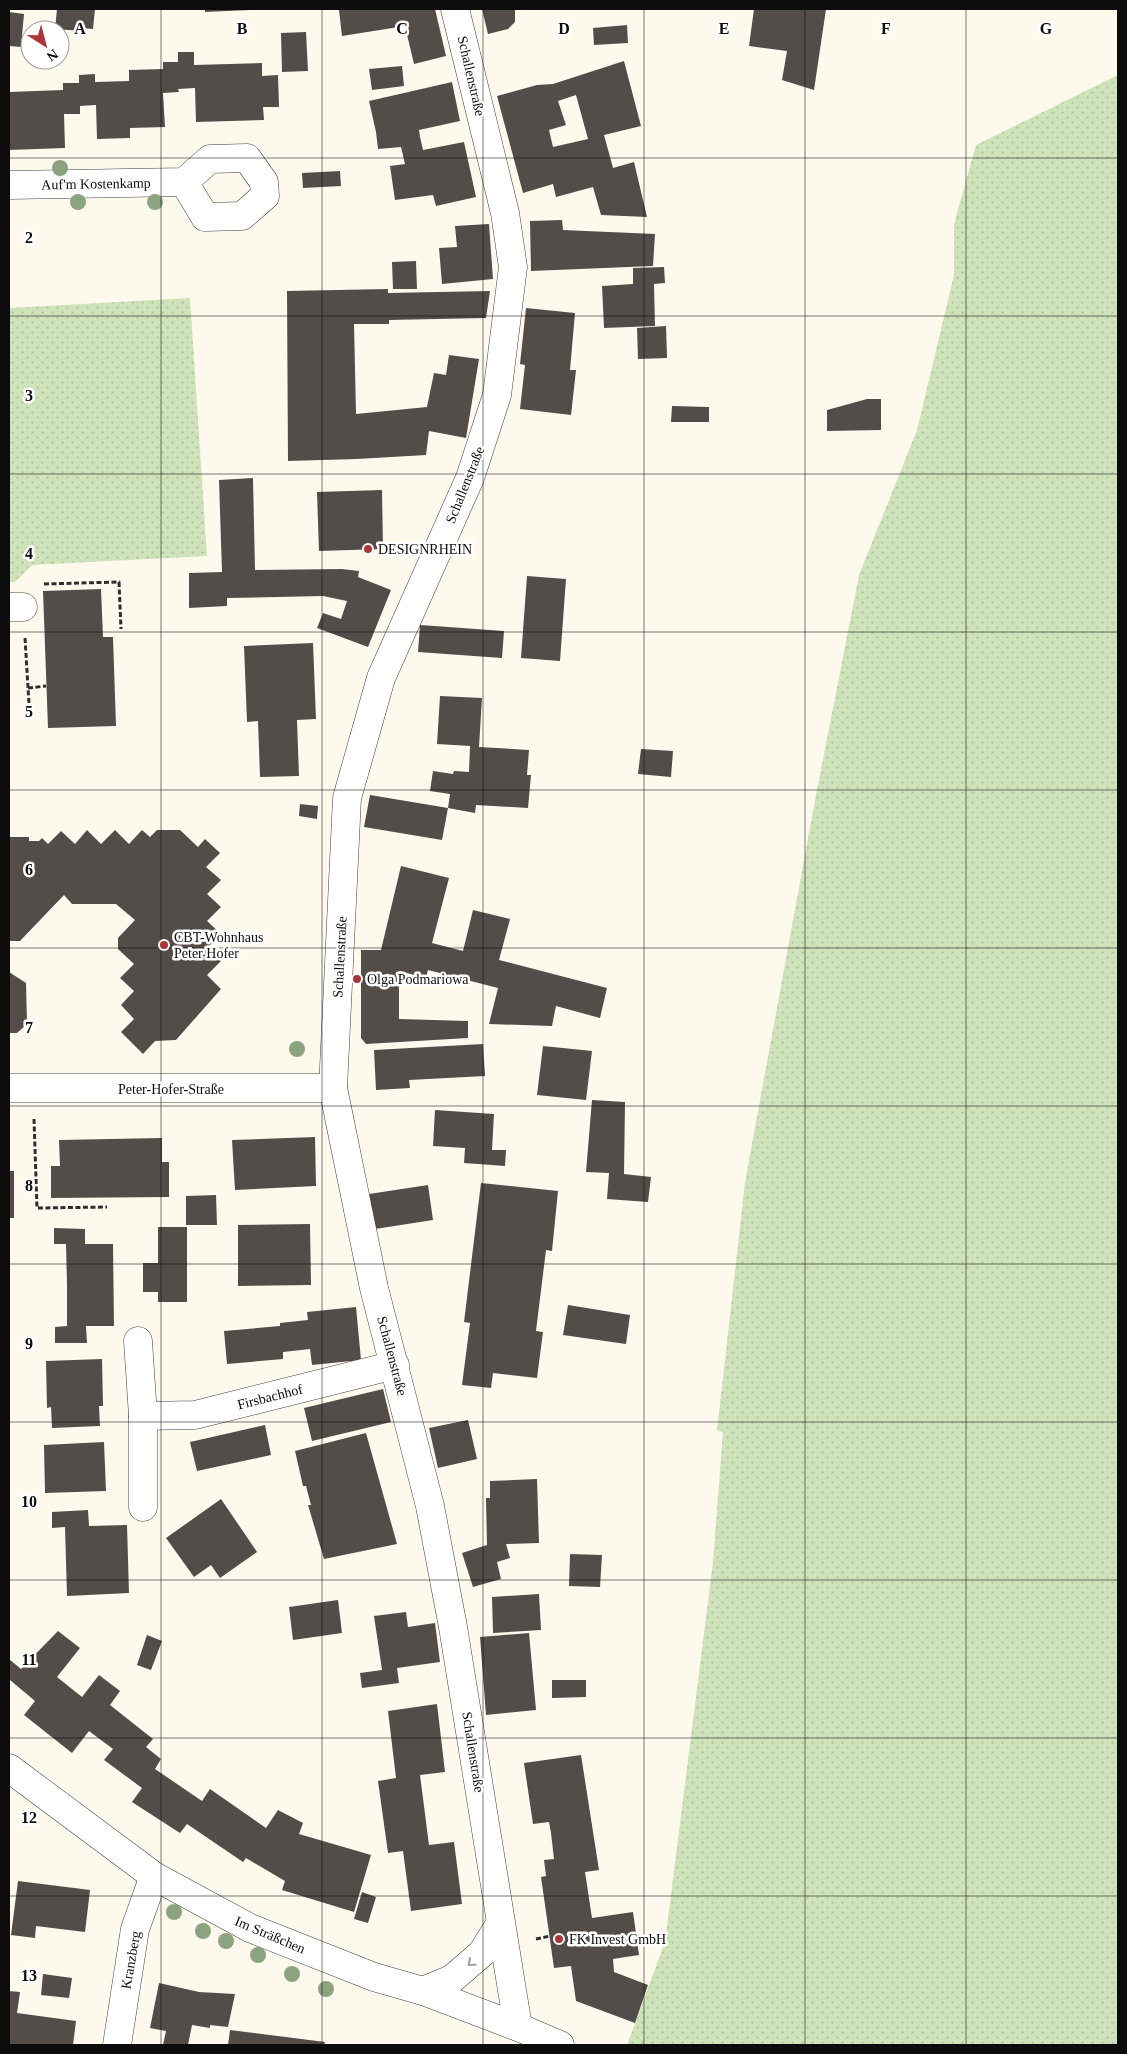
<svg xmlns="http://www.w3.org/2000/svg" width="1127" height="2054" font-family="Georgia,serif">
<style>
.grass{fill:url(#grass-dots)}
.building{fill:#534d49;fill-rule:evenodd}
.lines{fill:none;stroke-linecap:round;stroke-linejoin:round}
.minor-casing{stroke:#3f3f3f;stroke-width:29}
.path{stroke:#2e2e2e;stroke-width:3;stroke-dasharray:5 2.5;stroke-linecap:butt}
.minor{stroke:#fff;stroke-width:28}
.tree{fill:#8ba37e}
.oneway{stroke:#9e9e9e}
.grid{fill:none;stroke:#0c0c0c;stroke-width:1;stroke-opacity:0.55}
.poi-dot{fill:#ab3538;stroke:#fff;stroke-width:2}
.labels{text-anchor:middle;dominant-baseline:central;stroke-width:5;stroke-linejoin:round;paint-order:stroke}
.street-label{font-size:14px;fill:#0c0c0c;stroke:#fff}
.poi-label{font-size:14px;fill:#0c0c0c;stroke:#fff;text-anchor:start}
.grid-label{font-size:16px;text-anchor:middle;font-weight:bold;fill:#0c0c0c;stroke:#fff;stroke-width:5;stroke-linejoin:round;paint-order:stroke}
</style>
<defs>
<pattern id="grass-dots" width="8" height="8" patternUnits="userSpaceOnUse" patternTransform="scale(1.25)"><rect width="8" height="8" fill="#cfe3ba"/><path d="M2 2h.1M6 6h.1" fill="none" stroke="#b1c29f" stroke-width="1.8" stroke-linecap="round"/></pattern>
</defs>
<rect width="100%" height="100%" fill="#fdfaed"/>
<g class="grass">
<path d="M1118 75V2045H627L665 1942 713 1562 723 1432 717 1431 745 1182 816 795 859 575 917 430 954 275V224L976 145Z"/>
<path d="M190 298 207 556 32 565 15 582H9V308Z"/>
</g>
<g class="building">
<path d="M57 9H95L93 29 82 28V31L55 29Z"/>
<path d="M205 9H250V10L205 12Z"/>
<path d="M355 9H435L446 56 414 64 405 26 342 36 339 10Z"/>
<path d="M482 9H515V22L508 29 488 34Z"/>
<path d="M754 9H826L814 90 782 80 787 51 749 46Z"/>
<path d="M9 12 24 14 21 47 9 46Z"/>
<path d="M627 25 628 43 594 45 593 28Z"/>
<path d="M306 32 308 71 282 72 281 33Z"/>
<path d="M178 52H194V65L262 63V76L278 75 279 107H263L264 120 196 122 195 88 178 89 179 92 163 93 165 127 130 128V138L97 139 96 105 80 106V114H64L65 148 9 150V92L63 90V83H79V75L95 74V82L129 81V70L163 69V62H178Z"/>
<path d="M624 61 641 126 604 135 613 168 634 162 647 217 601 215 593 187 556 197 553 184 523 193 497 96 537 85 553 84ZM576 95 588 139 553 147 549 130 566 125 558 101Z"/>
<path d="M402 66 404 86 372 90 369 69Z"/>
<path d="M452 82 460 121 419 130 420 137 423 150 464 142 476 197 436 206 433 195 395 200 390 166 405 164 401 147 378 149 376 132 369 101Z"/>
<path d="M340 171 341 186 303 188 302 173Z"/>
<path d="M562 220 563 230 655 234 653 266 531 271 530 221Z"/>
<path d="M489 224 493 279 442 284 439 248 457 247 455 226Z"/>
<path d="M416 261 417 289H393L392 262Z"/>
<path d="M664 267 665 283 654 284 655 326 604 328 602 286 633 284V268Z"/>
<path d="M388 289V293L490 291 486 318 389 320V324H354L356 414 427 407 434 373 446 375 449 355 479 359 466 438 429 431 426 455 357 459 288 461 287 291Z"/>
<path d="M526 308 575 313 570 370H576L571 415 520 409 525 365 520 364Z"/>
<path d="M666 326 667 358 638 359 637 328Z"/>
<path d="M867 399H881V430L827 431V410Z"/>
<path d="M672 406 709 407V422H671Z"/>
<path d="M253 478 255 570 342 569 359 571 358 577 391 590 368 647 317 628 323 613 341 619 347 601 323 596 227 598V606L189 608V573L222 572 219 480Z"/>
<path d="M382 490 383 549 319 551 317 492Z"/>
<path d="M527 576 566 579 560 661 521 658Z"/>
<path d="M101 589 103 637H113L116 726 48 728 43 591Z"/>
<path d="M420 625 504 631 502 658 418 652Z"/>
<path d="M313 643 316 719 297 720 299 776 260 777 258 721 247 722 244 646Z"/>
<path d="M440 696 482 698 479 747 529 750 527 775H531L528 808 476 805 475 813 448 808 442 840 364 827 370 795 448 808 450 794 430 791 433 771 453 774 454 771 469 772 470 746 437 744Z"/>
<path d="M641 749 673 751 671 777 638 774Z"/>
<path d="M300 804 318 806 317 819 299 816Z"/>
<path d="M87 830 101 844 115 830 129 844 142 830 150 837 157 830H180L198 847 205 839 220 853 206 867 221 880 207 894 221 907 207 921 221 934 207 948 221 961 207 975 221 989 176 1040 155 1041 143 1054 121 1032 134 1019 121 1005 134 991 120 978 134 964 118 949V938L135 920 116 904H72L64 895 20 941H9V837H29V841H39L42 838 48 844 61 831 75 844Z"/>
<path d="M401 866 449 878 432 943 463 951 473 910 510 919 499 960 607 988 600 1018 556 1006 552 1026 489 1024 498 988 428 970 426 978 399 971V1019L468 1021V1038L366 1044 361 1038V950H381Z"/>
<path d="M9 972 26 983 27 1024 17 1033H9Z"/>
<path d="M483 1044 485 1076 409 1080 410 1088 376 1090 374 1050Z"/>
<path d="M543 1046 592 1051 586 1100 537 1095Z"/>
<path d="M592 1100 625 1102 624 1174 651 1177 648 1202 607 1199 609 1173 586 1172Z"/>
<path d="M435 1110 494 1114 492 1150H506L505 1166 464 1163 465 1148 433 1146Z"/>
<path d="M315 1137 316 1186 235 1190 232 1140Z"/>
<path d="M162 1138V1162H169V1197L51 1198V1166H60L59 1140Z"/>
<rect x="9" y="1171" width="5" height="47"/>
<path d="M481 1183 558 1191 552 1251 546 1250 536 1331 543 1332 537 1378 493 1373 491 1388 462 1385 470 1323 464 1322Z"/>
<path d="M428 1185 433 1220 375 1229 369 1194Z"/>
<path d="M216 1195 217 1225H186V1196Z"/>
<path d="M310 1224 311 1285 238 1286V1225Z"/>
<path d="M158 1227H187V1302H158V1292H143V1263H158Z"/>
<path d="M54 1228 85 1229V1244H113L114 1326H86L87 1343H55V1327L67 1326V1285L66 1244H54Z"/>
<path d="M568 1305 630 1315 626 1344 563 1335Z"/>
<path d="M356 1307 361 1360 312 1365 310 1349 283 1352V1359L227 1364 224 1331 280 1326V1323L308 1320 307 1312Z"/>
<path d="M102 1359 103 1406H99L100 1426 52 1428 51 1407 47 1408 46 1361Z"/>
<path d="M383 1389 391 1422 312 1441 304 1408Z"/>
<path d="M468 1420 477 1459 438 1468 429 1428Z"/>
<path d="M265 1425 271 1455 197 1471 190 1442Z"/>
<path d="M366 1433 397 1544 324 1559 308 1505H311L306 1486H303L295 1451Z"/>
<path d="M104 1442 106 1491 45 1493 44 1445Z"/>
<path d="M537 1479 539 1543 506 1544 510 1558 497 1562 501 1579 473 1587 462 1553 487 1545 486 1498H490V1481Z"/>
<path d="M221 1499 257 1552 220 1578 211 1565 194 1577 166 1538Z"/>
<path d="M88 1510 89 1526 127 1525 129 1593 67 1596 65 1527 52 1528V1512Z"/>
<path d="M570 1554 602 1555 600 1587 569 1586Z"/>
<path d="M539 1594 541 1630 493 1633 492 1597Z"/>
<path d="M338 1600 342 1633 293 1640 289 1607Z"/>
<path d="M406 1612 408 1627 435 1623 440 1662 397 1668 399 1683 362 1688 360 1673 382 1670 374 1616Z"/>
<path d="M58 1631 80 1648 57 1677 82 1697 99 1675 120 1691 110 1705 153 1739 146 1747 161 1759 155 1769 202 1801 210 1789 266 1828 278 1810 303 1823 299 1834 371 1855 354 1912 282 1890 285 1881 246 1858 243 1862 187 1824 180 1833 132 1802 142 1788 104 1760 113 1749 89 1731 72 1753 24 1715 35 1701 10 1680 9 1682V1659L21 1669Z"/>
<path d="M529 1633 536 1710 486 1715 480 1637Z"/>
<path d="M147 1635 162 1641 151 1670 137 1665Z"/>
<path d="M552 1680H586V1697L552 1698Z"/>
<path d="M437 1704 445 1772 420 1775 429 1845 454 1842 462 1904 411 1911 403 1851 388 1853 378 1781 396 1778 388 1711Z"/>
<path d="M581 1755 599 1870 585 1872 592 1918 633 1912 639 1955 613 1959 614 1972 648 1985 635 2023 576 2001 571 1966 554 1968 541 1877 546 1876 544 1860 554 1859 551 1833 549 1822 533 1824 524 1763Z"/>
<path d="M18 1881 90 1890 85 1932 36 1926 35 1938 11 1935Z"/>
<path d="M362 1892 376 1897 368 1923 354 1919Z"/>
<path d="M43 1974 72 1978 69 1998 41 1995Z"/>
<path d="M159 1983 199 1992 235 1994 228 2027 210 2025V2028L192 2025 188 2045H163L166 2031 150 2028Z"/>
<path d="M9 1991 20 1992 17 2013 76 2021 73 2045H9Z"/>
<path d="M230 2030 325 2042 324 2045H228Z"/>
</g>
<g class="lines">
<g class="minor-casing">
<g id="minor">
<path d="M455 9 505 213 513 267 497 395 470 478 381 678 347 798 333 1088 374 1288 430 1506 453 1627 518 2027"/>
<path d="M9 185 184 182 210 159 247 158 264 182 265 196 242 216 205 217 184 182"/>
<path d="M9 607H23"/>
<path d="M9 1088H333"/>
<path d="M138 1341 143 1416 195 1415 395 1365"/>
<path d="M143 1507V1416"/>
<path d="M9 1768 154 1876 250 1928 374 1977 423 1991 518 2027 560 2045"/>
<path d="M423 1991 452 1979 482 1953 500 1924"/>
<path d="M117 2045 135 1929 154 1876"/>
</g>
</g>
<g class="path">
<path d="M44 584 119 582 121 629"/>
<path d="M25 638 30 720"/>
<path d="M28 688 46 686"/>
<path d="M34 1119 37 1208 107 1207"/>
<path d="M536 1939 550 1936"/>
</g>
<use href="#minor" class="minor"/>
</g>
<g class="tree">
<circle cx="60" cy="168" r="8"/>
<circle cx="78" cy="202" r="8"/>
<circle cx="155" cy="202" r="8"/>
<circle cx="297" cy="1049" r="8"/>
<circle cx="174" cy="1912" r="8"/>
<circle cx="203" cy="1931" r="8"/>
<circle cx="226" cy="1941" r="8"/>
<circle cx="258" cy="1955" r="8"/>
<circle cx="292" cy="1974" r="8"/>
<circle cx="326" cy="1989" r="8"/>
</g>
<defs><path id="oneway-chevron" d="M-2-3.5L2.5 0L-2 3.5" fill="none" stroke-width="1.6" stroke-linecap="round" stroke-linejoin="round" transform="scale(1.25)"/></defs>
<use class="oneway" href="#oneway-chevron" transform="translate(471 1963) rotate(139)"/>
<path class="grid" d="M161 9V2045M322 9V2045M483 9V2045M644 9V2045M805 9V2045M966 9V2045M9 158H1118M9 316H1118M9 474H1118M9 632H1118M9 790H1118M9 948H1118M9 1106H1118M9 1264H1118M9 1422H1118M9 1580H1118M9 1738H1118M9 1896H1118"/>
<g class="poi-dot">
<circle cx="368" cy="549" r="5"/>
<circle cx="164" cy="945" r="5"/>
<circle cx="357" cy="979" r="5"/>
<circle cx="559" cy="1939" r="5"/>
</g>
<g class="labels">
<g class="street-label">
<text transform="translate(471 76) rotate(77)">Schallenstraße</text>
<text transform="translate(96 184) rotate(-1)">Auf'm Kostenkamp</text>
<text transform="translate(465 485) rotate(-68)">Schallenstraße</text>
<text transform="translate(340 957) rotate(-87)">Schallenstraße</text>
<text x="171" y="1089">Peter-Hofer-Straße</text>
<text transform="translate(392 1356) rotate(75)">Schallenstraße</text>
<text transform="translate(270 1397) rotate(-14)">Firsbachhof</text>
<text transform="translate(473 1752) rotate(81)">Schallenstraße</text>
<text transform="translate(270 1935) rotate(23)">Im Sträßchen</text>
<text transform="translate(131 1960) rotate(-80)">Kranzberg</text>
</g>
<g class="poi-label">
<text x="378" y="549">DESIGNRHEIN</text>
<text x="174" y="937">CBT-Wohnhaus<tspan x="174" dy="16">Peter Hofer</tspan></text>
<text x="367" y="979">Olga Podmariowa</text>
<text x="569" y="1939">FK Invest GmbH</text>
</g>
</g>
<g class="grid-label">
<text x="80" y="34">A</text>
<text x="242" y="34">B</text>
<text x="402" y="34">C</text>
<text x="564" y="34">D</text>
<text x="724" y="34">E</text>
<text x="886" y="34">F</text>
<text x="1046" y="34">G</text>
<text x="29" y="243">2</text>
<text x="29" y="401">3</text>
<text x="29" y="559">4</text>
<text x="29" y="717">5</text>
<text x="29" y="875">6</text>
<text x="29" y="1033">7</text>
<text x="29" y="1191">8</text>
<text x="29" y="1349">9</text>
<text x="29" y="1507">10</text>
<text x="29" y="1665">11</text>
<text x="29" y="1823">12</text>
<text x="29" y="1981">13</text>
</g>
<rect width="1127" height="2054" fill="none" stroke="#0c0c0c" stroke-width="20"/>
<g transform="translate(45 45) rotate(144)"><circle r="24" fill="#ffffff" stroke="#9e9e9e"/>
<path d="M0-4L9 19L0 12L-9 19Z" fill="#ab3538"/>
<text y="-8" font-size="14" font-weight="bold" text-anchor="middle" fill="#0c0c0c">N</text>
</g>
</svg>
